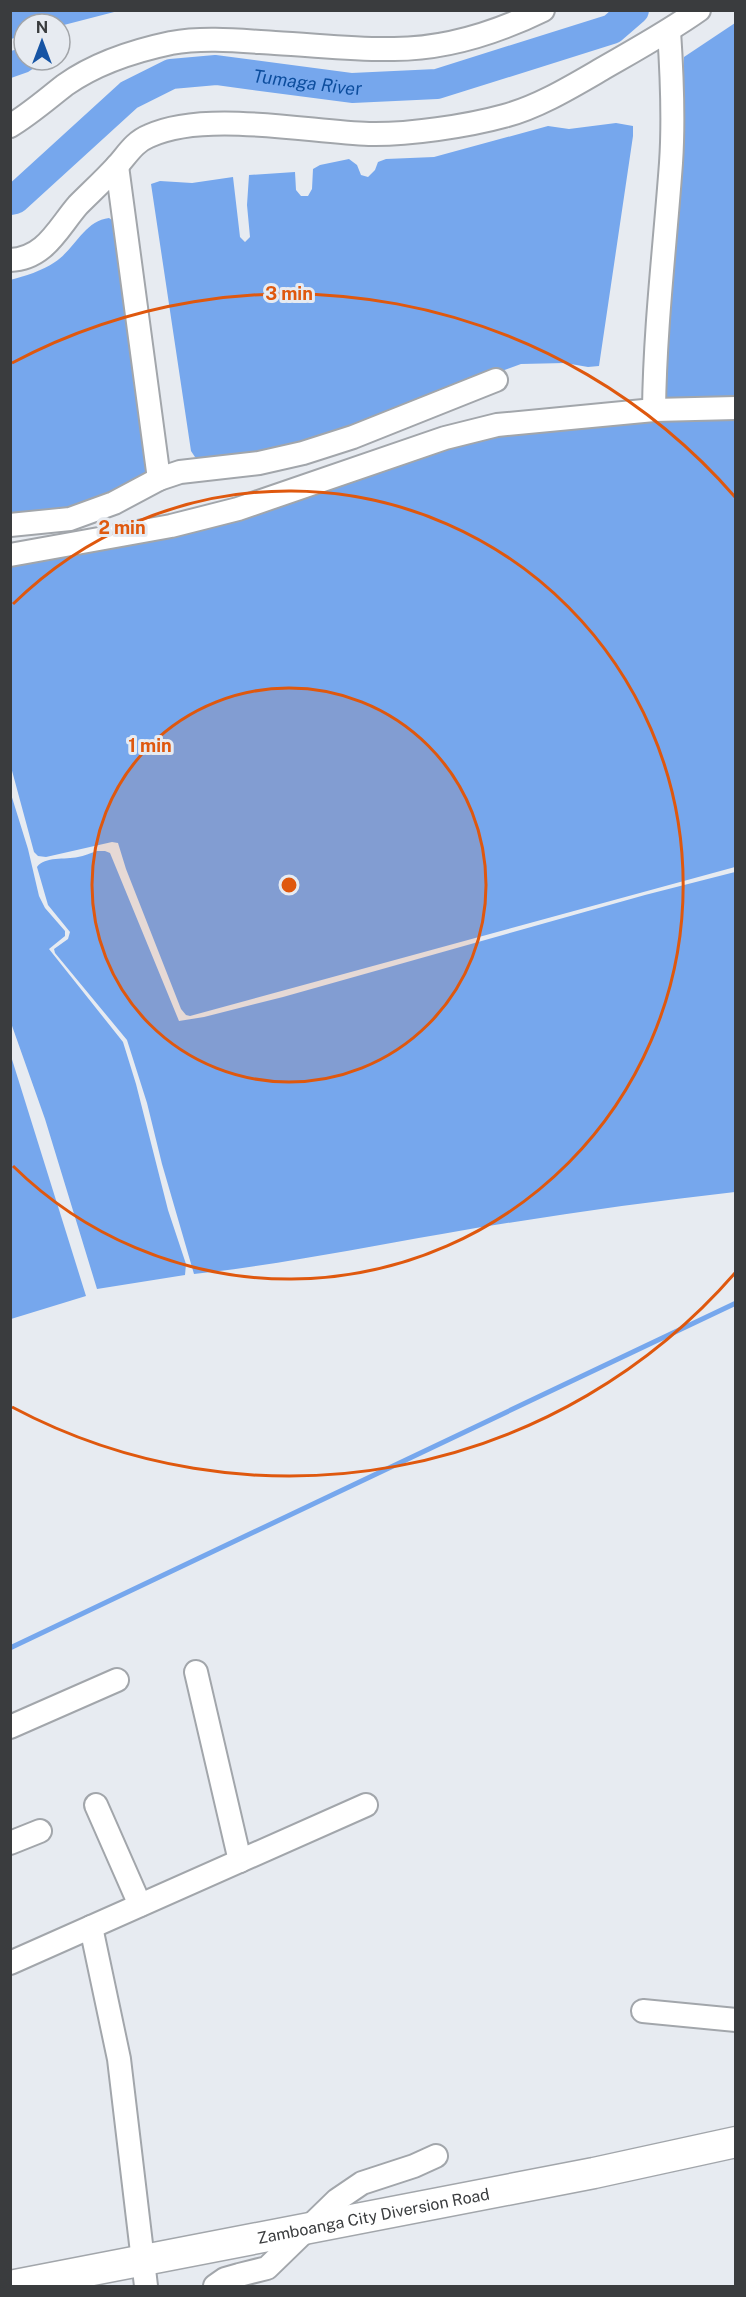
<svg xmlns="http://www.w3.org/2000/svg" width="746" height="2297" font-family="'Public Sans',sans-serif">
<style>
.water{fill:#76a7ed}
.lines{fill:none;stroke-linecap:round;stroke-linejoin:round}
.stream{stroke:#76a7ed;stroke-width:5}
.river{stroke:#76a7ed;stroke-width:30}
.minor-casing{stroke:#a2a6ab;stroke-width:26}
.major-casing{stroke:#a2a6ab;stroke-width:33}
.minor{stroke:#fff;stroke-width:22}
.major{stroke:#fff;stroke-width:30}
.ring{fill:none;stroke:#df580e;stroke-width:3}
.labels{text-anchor:middle;dominant-baseline:central;stroke-width:6;stroke-linejoin:round;paint-order:stroke}
.street-label{font-size:16px;fill:#3a3c3e;stroke:#e7ebf1}
.water-label{font-size:18px;font-style:italic;fill:#0c4d9d;stroke:#e7ebf1}
.centre{fill:#df580e;stroke:#e7ebf1;stroke-width:3}
.ring-label{font-size:18px;text-anchor:middle;font-weight:bold;fill:#df580e;stroke:#e7ebf1;stroke-width:6;stroke-linejoin:round;paint-order:stroke}
</style>
<rect width="100%" height="100%" fill="#e7ebf1"/>
<g class="water">
<path d="M11 10H118V11L60 26 24 24V35L11 39Z"/>
<path d="M735 23V399H669L663 396 684 57Z"/>
<path d="M24 47V60H46L28 72 11 78V51Z"/>
<path d="M616 123 633 126V136L599 366 588 367 565 363 521 364 280 453 206 458 195 457 191 451 151 184 160 181 192 183 233 177 240 237 245 242 250 237 247 205 249 175 295 172 296 190 301 196H308L312 189 313 169 320 165 349 159 357 165 361 175 368 177 375 170 378 162 386 159 434 157 548 126 569 129Z"/>
<path d="M109 218 118 224 157 471 95 507 11 518 10 280C25 276 42 271 55 262 75 249 84 221 109 218Z"/>
<path d="M735 409V867L190 1016 186 1015 181 1009 126 869 118 843 112 842 46 857 38 856 34 852 11 767 10 556 127 536 414 445Z"/>
<path d="M10 791 28 849 39 896 45 908 65 931V936L49 949 123 1042 136 1084 168 1210 186 1264 185 1275 97 1289 45 1119 11 1023Z"/>
<path d="M97 851H105L110 853 179 1021 204 1017 283 997 645 895 735 872V1192C638 1203 539 1217 442 1234 360 1248 278 1265 194 1274L162 1164 147 1103 127 1040 55 953 54 949 68 939 70 932 48 905 37 867C45 856 65 860 78 857 84 856 90 853 97 851Z"/>
<path d="M10 1053 86 1296 11 1319H10Z"/>
</g>
<g class="lines">
<path class="stream" d="M10 1648 736 1303"/>
<path class="river" id="s1" d="M10 200 15 199 129 95 171 74 216 70 352 88 437 84 612 29 634 10"/>
<g class="minor-casing">
<g id="minor">
<path d="M10 126C30 114 47 99 65 85 96 63 133 51 171 43 204 37 242 41 275 43 315 45 355 50 394 49 445 49 498 32 543 10"/>
<path d="M10 260C45 259 58 228 78 205 91 192 104 180 116 167 127 155 134 142 149 136 204 110 308 132 369 134 407 135 468 126 504 116 538 107 571 87 602 69 635 50 668 32 699 10"/>
<path d="M654 410C655 327 665 246 671 163 674 119 672 75 669 31"/>
<path d="M159 479 180 472 259 463 303 453 353 437 496 380"/>
<path d="M10 525 70 519 114 503 159 479 117 166"/>
<path d="M10 555 171 526 238 509 445 438 497 425 654 410 736 408"/>
<path d="M196 1672 240 1861"/>
<path d="M10 1727 117 1680"/>
<path d="M96 1805 140 1905"/>
<path d="M10 1843 40 1831"/>
<path d="M91 1927 119 2059 146 2286"/>
<path d="M10 1963 366 1805"/>
<path d="M643 2011 736 2020"/>
<path d="M215 2286 225 2279 239 2275 267 2268 337 2200 362 2183 414 2166 436 2156"/>
</g>
</g>
<g class="major-casing">
<g id="major">
<path id="s2" d="M10 2286 594 2173 736 2142"/>
</g>
</g>
<use href="#minor" class="minor"/>
<use href="#major" class="major"/>
</g>
<circle cx="289" cy="885" r="197" fill="#df580e" fill-opacity=".12"/>
<g class="ring">
<circle cx="289" cy="885" r="197"/>
<path d="M13 604A394 394 0 1 1 13 1166"/>
<path d="M735 1273A591 591 0 0 1 12 1407M12 363A591 591 0 0 1 735 497"/>
</g>
<g class="labels">
<g class="street-label">
<text stroke="none"><textPath href="#s2" startOffset="370">Zamboanga City Diversion Road</textPath></text>
</g>
<g class="water-label">
<text stroke="none"><textPath href="#s1" startOffset="344">Tumaga River</textPath></text>
</g>
</g>
<circle cx="289" cy="885" r="9" class="centre"/>
<g class="ring-label">
<text x="289" y="300">3 min</text>
<text x="122" y="534">2 min</text>
<text x="150" y="752">1 min</text>
</g>
<rect width="746" height="2297" fill="none" stroke="#3a3c3e" stroke-width="24"/>
<g transform="translate(42 42)"><circle r="28" fill="#e7ebf1" stroke="#a2a5a9" stroke-width="1.5"/>
<path d="M0-4.5L10 22L0 15L-10 22Z" fill="#1654a4"/>
<text y="-9" font-size="16" font-weight="bold" text-anchor="middle" fill="#3a3c3e">N</text>
</g>
</svg>
